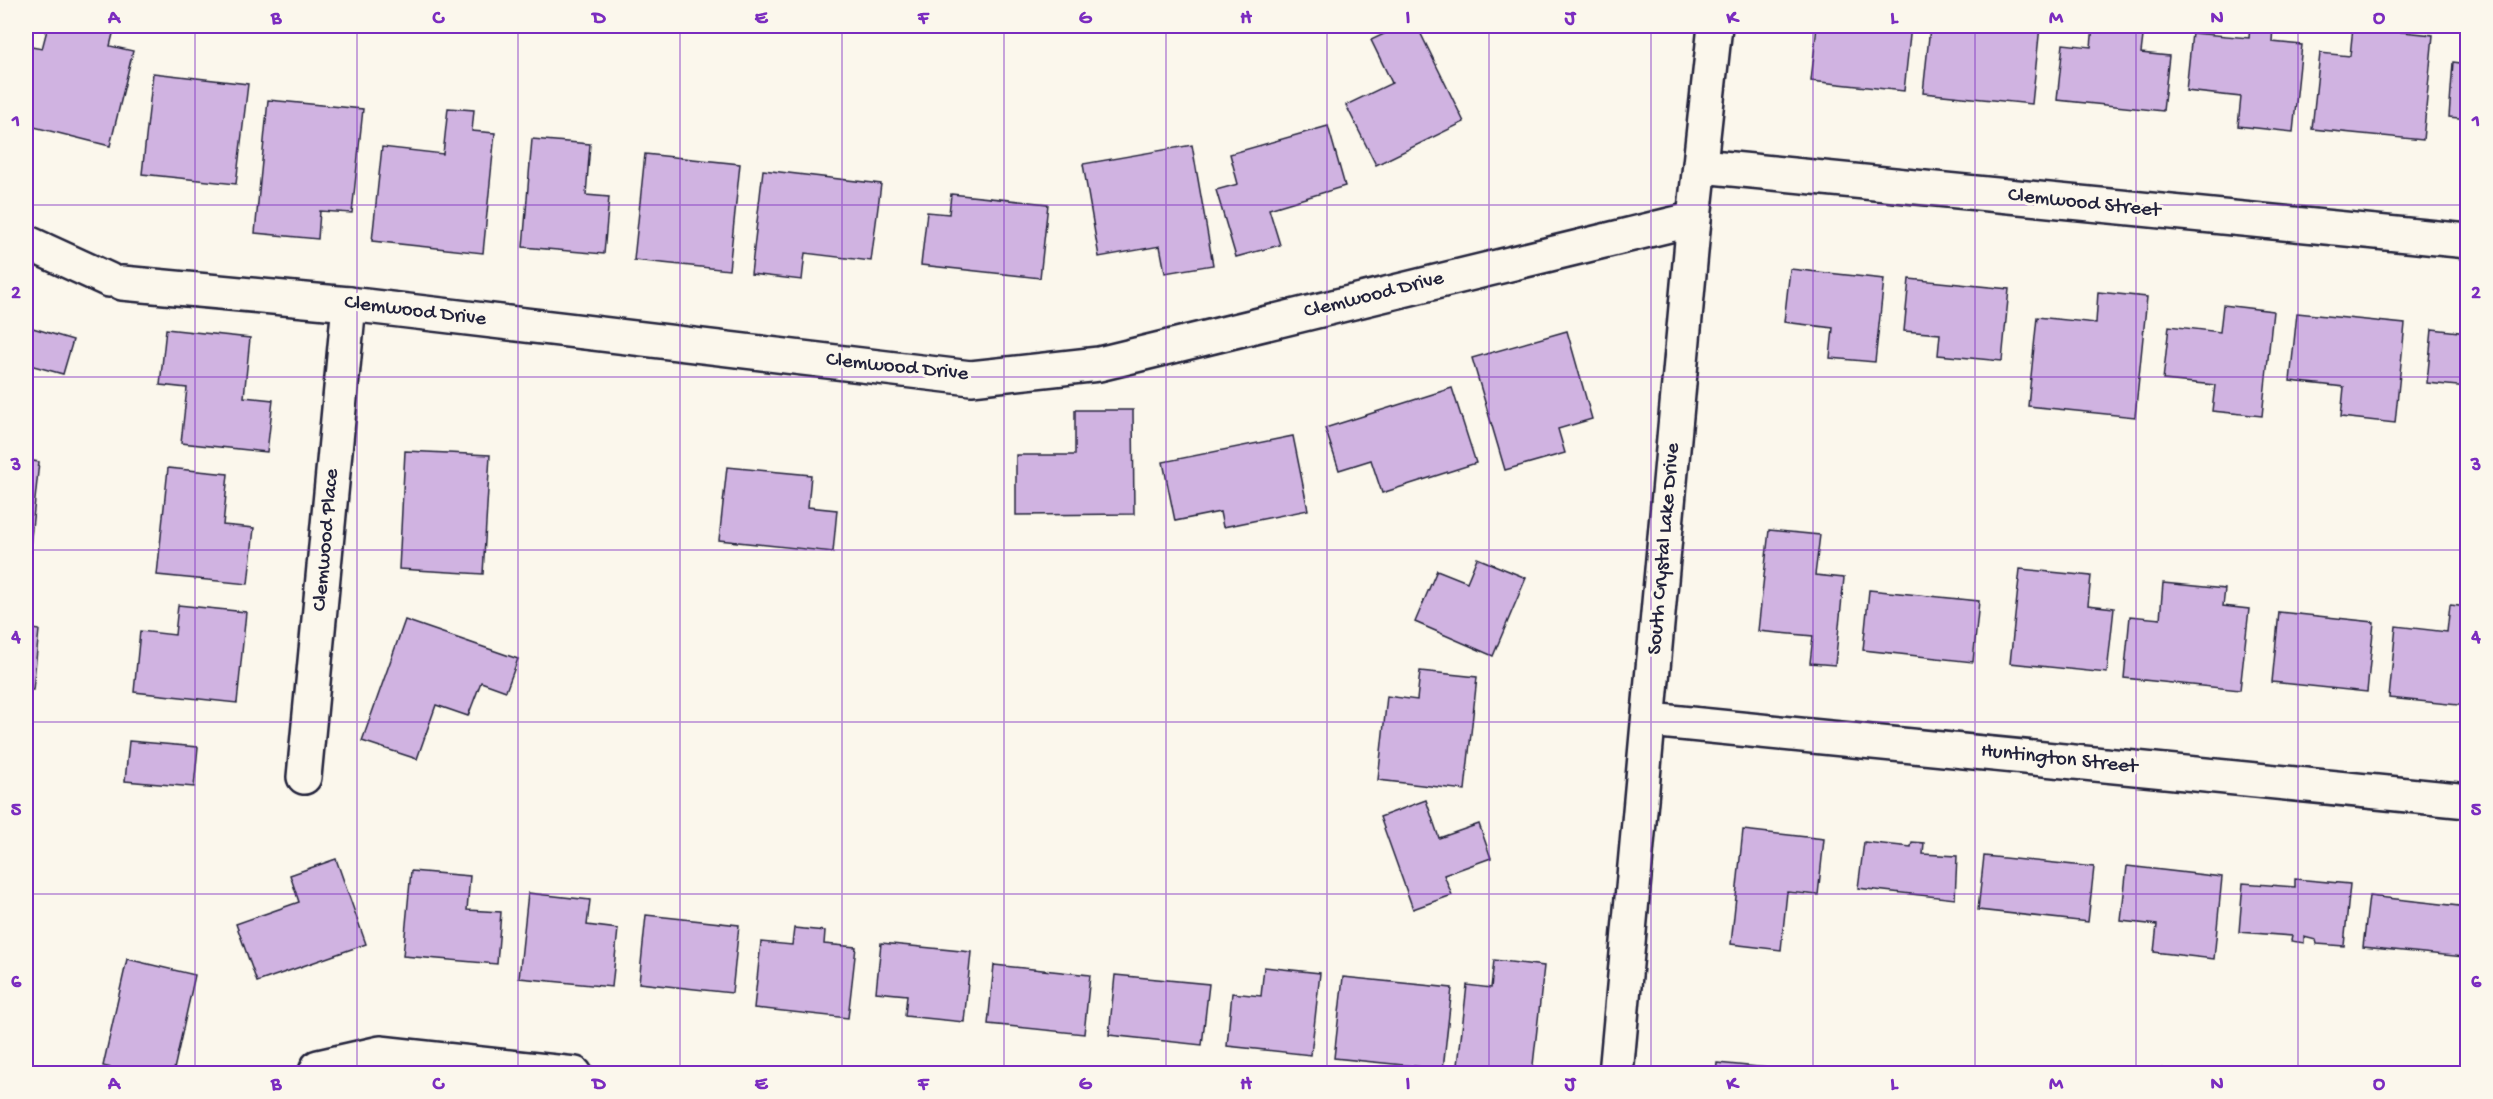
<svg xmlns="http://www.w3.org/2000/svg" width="2493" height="1099" font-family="'Gochi Hand',sans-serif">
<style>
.building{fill:#d0b3e1;stroke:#22223b;stroke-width:1.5}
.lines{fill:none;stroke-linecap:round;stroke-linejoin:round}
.minor-casing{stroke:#22223b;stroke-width:38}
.minor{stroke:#fbf7ec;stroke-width:33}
.grid{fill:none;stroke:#7b2cbf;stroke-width:1.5;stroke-opacity:0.55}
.labels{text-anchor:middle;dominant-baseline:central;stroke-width:6;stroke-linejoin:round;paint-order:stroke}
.street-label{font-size:21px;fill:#22223b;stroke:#fbf7ec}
.neatline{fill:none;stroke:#7b2cbf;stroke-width:2}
.grid-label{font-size:20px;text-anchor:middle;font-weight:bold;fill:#7b2cbf}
</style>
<rect width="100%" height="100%" fill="#fbf7ec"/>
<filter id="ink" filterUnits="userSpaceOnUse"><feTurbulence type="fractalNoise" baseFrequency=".0167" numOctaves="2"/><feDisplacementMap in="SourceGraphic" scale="12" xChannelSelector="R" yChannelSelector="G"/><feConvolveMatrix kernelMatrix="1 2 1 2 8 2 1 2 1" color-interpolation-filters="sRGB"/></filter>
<g filter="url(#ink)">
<g class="building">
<path d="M48 26H115L110 46 133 51 110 146 26 125V46L42 49Z"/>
<path d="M1401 26H1417L1464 122 1376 165 1346 105 1392 83 1371 40Z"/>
<path d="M1817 26H1911L1904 91 1811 81Z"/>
<path d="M1939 26H2040L2032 104 1923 93 1930 27 1938 28Z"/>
<path d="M2093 26 2144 28 2141 53 2169 56 2163 111 2057 100 2063 44 2091 47Z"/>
<path d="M2250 26H2273L2272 42 2302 45 2293 132 2238 126 2241 97 2186 91 2192 33 2249 38Z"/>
<path d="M2353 27 2433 35 2423 140 2312 129 2320 53 2350 56Z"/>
<path d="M2453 62 2468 64V119L2449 117Z"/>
<path d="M153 73 248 84 236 184 142 174Z"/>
<path d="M268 100 363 109 352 213 320 211 318 239 255 233Z"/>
<path d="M448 108 474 110 472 131 495 133 483 253 372 241 382 147 443 154Z"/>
<path d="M1328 126 1345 186 1269 209 1280 245 1236 257 1216 190 1238 184 1230 154Z"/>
<path d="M532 139 590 144 586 195 609 197 604 254 523 247Z"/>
<path d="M1192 145 1213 265 1165 273 1160 246 1099 257 1083 164Z"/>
<path d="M645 154 740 164 729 270 634 260Z"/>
<path d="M763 170 881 184 871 261 805 253 802 280 751 274Z"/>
<path d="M951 194 1048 204 1040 278 921 265 927 212 949 214Z"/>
<path d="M1790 269 1884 279 1875 362 1830 358 1833 328 1784 322Z"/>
<path d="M1909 279 2009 289 2002 361 1938 355 1940 334 1904 331Z"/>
<path d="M2098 292 2147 297 2135 417 2028 406 2037 317 2096 323Z"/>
<path d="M2223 305 2273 311 2262 416 2212 411 2215 385 2163 380 2169 326 2220 332Z"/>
<path d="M2297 313 2405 324 2395 423 2341 417 2344 387 2290 381Z"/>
<path d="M26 326 73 340 63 374 26 364Z"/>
<path d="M166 329 250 338 244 397 273 400 267 452 181 443 187 388 160 385Z"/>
<path d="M2432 329 2468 333V387L2427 383Z"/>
<path d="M1567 331 1592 419 1558 429 1565 453 1505 470 1472 358Z"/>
<path d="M1452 388 1476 463 1382 493 1371 460 1339 470 1325 428Z"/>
<path d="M1075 410H1133L1134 514 1016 515V455H1075Z"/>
<path d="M1293 436 1308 510 1223 527 1220 512 1175 521 1163 462Z"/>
<path d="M405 451 490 455 483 574 399 569Z"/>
<path d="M26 460 39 462 30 547H26Z"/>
<path d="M727 467 811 475 808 507 837 510 833 552 719 540Z"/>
<path d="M168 468 228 474 223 525 254 528 248 584 157 575Z"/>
<path d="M1769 530 1820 535 1815 575 1844 578 1835 665 1810 663 1813 636 1758 631Z"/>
<path d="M1477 558 1526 578 1493 656 1415 622 1437 570 1467 582Z"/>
<path d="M2020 569 2091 576 2088 605 2114 608 2107 673 2010 663Z"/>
<path d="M2163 583 2225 589 2223 606 2249 609 2240 690 2124 678 2130 616 2160 619Z"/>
<path d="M1869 590 1979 601 1973 662 1863 650Z"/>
<path d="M178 605 246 612 237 703 134 692 140 631 175 635Z"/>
<path d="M2450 605 2468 607V706L2389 698 2396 626 2447 632Z"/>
<path d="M2279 612 2374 622 2367 692 2272 682Z"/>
<path d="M405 620 518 659 506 691 481 682 468 716 436 705 417 759 362 741Z"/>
<path d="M26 628 39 630 33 690H26Z"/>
<path d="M1420 671 1477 677 1465 790 1378 780 1387 696 1417 700Z"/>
<path d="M129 741 198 747 194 787 125 781Z"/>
<path d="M1426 800 1439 838 1479 824 1491 858 1444 875 1452 895 1413 909 1380 817Z"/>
<path d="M1743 830 1824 839 1818 895 1787 892 1781 950 1731 944Z"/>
<path d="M1864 842 1911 847 1912 842 1924 843 1923 854 1957 856 1955 899 1858 888Z"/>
<path d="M1984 856 2094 867 2088 922 1978 910Z"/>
<path d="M336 859 366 944 257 982 236 924 299 902 290 875Z"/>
<path d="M2127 866 2222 877 2214 959 2154 952 2157 925 2121 921Z"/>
<path d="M411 871 470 876 467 910 501 912 497 964 403 956Z"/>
<path d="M2295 879 2350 884 2344 946 2317 944 2316 940 2304 937V943L2291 941 2292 936 2239 932 2243 883 2295 887Z"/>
<path d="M528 893 590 900 587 925 618 929 612 987 519 978Z"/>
<path d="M2369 896 2468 907 2464 957 2363 947Z"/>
<path d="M646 915 739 925 732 993 639 983Z"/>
<path d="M794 928 825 931 824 944 856 947 848 1018 754 1008 761 942 792 945Z"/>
<path d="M881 943 971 952 964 1022 905 1016 907 995 876 992Z"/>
<path d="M127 959 195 975 173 1074H136L103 1066Z"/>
<path d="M1494 960 1544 966 1532 1074H1457L1467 985 1491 988Z"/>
<path d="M994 965 1090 975 1084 1034 988 1024Z"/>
<path d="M1264 967 1320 973 1311 1055 1227 1046 1232 993 1261 996Z"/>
<path d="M1115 975 1209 984 1202 1045 1109 1035Z"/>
<path d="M1343 977 1452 988 1443 1069 1334 1058Z"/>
<path d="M1717 1063 1800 1071V1074H1716Z"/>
<path d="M2155 1068 2200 1072V1074H2155Z"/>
</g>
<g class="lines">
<g class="minor-casing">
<g id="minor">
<path d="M1701 166 2468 241"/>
<path d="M26 242 109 280"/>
<path d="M122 283 349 304 971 378 1099 364 1694 219"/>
<path d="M1650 720 2468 801"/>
<path d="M304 777 349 304"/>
<path d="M315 1074 318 1067 380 1053 575 1074"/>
<path d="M1616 1074 1694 219 1715 26"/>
</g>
</g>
<use href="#minor" class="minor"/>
</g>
</g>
<path class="grid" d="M195 26V1074M357 26V1074M518 26V1074M680 26V1074M842 26V1074M1004 26V1074M1166 26V1074M1327 26V1074M1489 26V1074M1651 26V1074M1813 26V1074M1975 26V1074M2136 26V1074M2298 26V1074M26 205H2468M26 377H2468M26 550H2468M26 722H2468M26 894H2468"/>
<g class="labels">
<g class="street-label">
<text transform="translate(2084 204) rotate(6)">Clemwood Street</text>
<text transform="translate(1374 296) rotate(-14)">Clemwood Drive</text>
<text transform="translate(415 312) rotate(7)">Clemwood Drive</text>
<text transform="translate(897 368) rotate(6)">Clemwood Drive</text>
<text transform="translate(327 540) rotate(-85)">Clemwood Place</text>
<text transform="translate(1665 549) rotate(-85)">South Crystal Lake Drive</text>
<text transform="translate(2059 760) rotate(6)">Huntington Street</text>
</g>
</g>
<rect width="2493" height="1099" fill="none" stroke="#fbf7ec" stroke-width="66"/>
<rect x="33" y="33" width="2427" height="1033" class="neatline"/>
<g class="grid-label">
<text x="114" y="23">A</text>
<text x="276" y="23">B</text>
<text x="438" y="23">C</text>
<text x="599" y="23">D</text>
<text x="761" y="23">E</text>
<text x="923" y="23">F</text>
<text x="1085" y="23">G</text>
<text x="1246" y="23">H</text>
<text x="1408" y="23">I</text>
<text x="1570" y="23">J</text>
<text x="1732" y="23">K</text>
<text x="1894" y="23">L</text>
<text x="2056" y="23">M</text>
<text x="2217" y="23">N</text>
<text x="2379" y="23">O</text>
<text x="16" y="126">1</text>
<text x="2476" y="126">1</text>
<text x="16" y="298">2</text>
<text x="2476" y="298">2</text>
<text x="16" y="470">3</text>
<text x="2476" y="470">3</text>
<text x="16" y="642">4</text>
<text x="2476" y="642">4</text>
<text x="16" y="815">5</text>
<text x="2476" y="815">5</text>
<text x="16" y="987">6</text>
<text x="2476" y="987">6</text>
<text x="114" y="1089">A</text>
<text x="276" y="1089">B</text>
<text x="438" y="1089">C</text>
<text x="599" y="1089">D</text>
<text x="761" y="1089">E</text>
<text x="923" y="1089">F</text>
<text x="1085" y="1089">G</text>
<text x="1246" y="1089">H</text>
<text x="1408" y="1089">I</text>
<text x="1570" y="1089">J</text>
<text x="1732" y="1089">K</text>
<text x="1894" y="1089">L</text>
<text x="2056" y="1089">M</text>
<text x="2217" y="1089">N</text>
<text x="2379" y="1089">O</text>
</g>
</svg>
